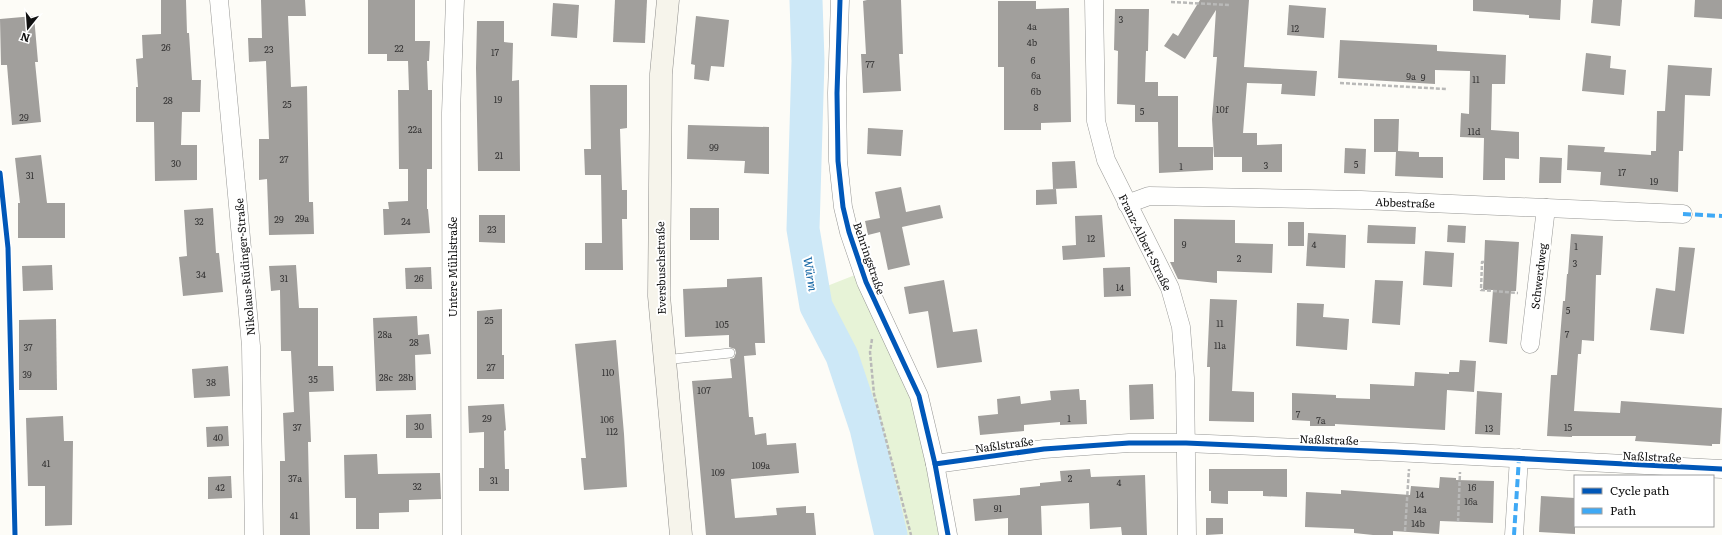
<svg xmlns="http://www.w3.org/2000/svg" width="1722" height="535" font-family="Literata,serif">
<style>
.green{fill:#e7f3d7}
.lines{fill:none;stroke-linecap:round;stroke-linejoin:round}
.river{stroke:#cde8f7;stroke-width:33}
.building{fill:#a19f9c}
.lane-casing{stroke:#979795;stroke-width:10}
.street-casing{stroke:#979795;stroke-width:19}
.secondary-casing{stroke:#8e8d8b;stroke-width:23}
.path{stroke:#b9b9b8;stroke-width:2.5;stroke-dasharray:4 2;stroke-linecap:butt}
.lane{stroke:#fffffe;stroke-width:9}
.street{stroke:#fffffe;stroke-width:18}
.secondary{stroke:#f6f4eb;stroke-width:22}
.quiet{stroke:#3fa9f5;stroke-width:4;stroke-dasharray:8 4;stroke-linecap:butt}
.cycleway-casing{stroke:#fff;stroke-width:8}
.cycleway{stroke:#0057b8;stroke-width:5}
.labels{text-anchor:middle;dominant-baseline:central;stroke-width:4;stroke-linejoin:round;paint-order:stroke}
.number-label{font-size:9px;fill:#353434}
.street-label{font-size:11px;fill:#111;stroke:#fff}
.water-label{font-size:12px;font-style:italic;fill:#1768a6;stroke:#fff}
</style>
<rect width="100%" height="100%" fill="#fdfcf7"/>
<path class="green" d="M855 275 922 413 940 535H902L889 494 873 411 852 343 822 288Z"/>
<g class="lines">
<path class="river" d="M806 0 808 61 803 229 816 306 842 356 866 428 891 535"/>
</g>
<g class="building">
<path d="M161 0H186L187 33H189L192 80H201L200 112H182L181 145H197V180L155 181 154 122H136V87H138L136 59 143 58 142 35 161 34Z"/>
<path d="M261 0H305L306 16H288L291 87 307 86 309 202H313L314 234 269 235 267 179 259 180V139H269L266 61 249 62 248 38H262Z"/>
<path d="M368 0H415V41H430L429 61H427L428 90H432V169H427V209H428L430 233 384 235 383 209H389L388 202 408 201V169H399L398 90H409L408 61H387V54H368Z"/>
<path d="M615 0H647L645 43 613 42Z"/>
<path d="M867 0H901L903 54H899L901 91 863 93 861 54H866L863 1Z"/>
<path d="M1200 0H1249L1244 67 1317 71 1315 96 1281 94 1282 84 1247 83 1243 133H1257V145L1282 144V172H1242V157H1214L1212 119 1217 57H1213L1216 10 1185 59 1164 46 1173 33 1178 36Z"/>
<path d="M1473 0H1561L1560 20 1529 18V15L1473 11Z"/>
<path d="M1593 0H1622L1620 26 1591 23Z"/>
<path d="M1695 0H1722V19L1694 17Z"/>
<path d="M998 1H1036V9L1069 8 1071 122 1041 123V130H1004V67H998Z"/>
<path d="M553 3 579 5 577 38 551 36Z"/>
<path d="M1289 5 1326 8 1324 38 1287 35Z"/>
<path d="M1115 9H1149L1148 51H1146L1145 82H1158V96H1178V147H1213V170L1159 173 1158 122H1135V105L1117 104 1118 51 1114 50Z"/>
<path d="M34 16 38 62H35L41 122 12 125 7 65H1L0 19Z"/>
<path d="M696 16 729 20 724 67 711 66 709 81 694 79 695 65 691 64Z"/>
<path d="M477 21H504V42L513 43 512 81 519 80 520 171H478L476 68Z"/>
<path d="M1340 40 1437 45V51L1506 55 1505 84H1492L1491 130 1519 132V159L1505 158V180H1483L1484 138 1460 137 1461 113 1469 114 1470 71 1435 70V84L1338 78Z"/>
<path d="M1586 53 1611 56 1610 68 1626 70 1624 95 1582 91Z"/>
<path d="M1668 65 1712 68 1710 96 1685 95 1683 151H1679L1678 192 1600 185 1601 172 1567 170 1568 145 1605 147 1604 152 1651 155V151H1656L1657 111H1665Z"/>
<path d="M590 85H627V128L620 129 622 190H627V219H622L623 270H585V243H602L601 175H585L584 149H591Z"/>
<path d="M1374 119H1399L1398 151 1419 152V157H1443V178L1395 176 1396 152H1374Z"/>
<path d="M688 125 769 127V174L744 173 745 161 687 159Z"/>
<path d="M868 128 903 130 901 156 867 154Z"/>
<path d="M1345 148 1366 149 1365 174 1344 173Z"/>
<path d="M41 155 47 203H65V238H18V203H20L15 158Z"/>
<path d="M1540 157 1562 158 1561 183H1539Z"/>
<path d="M1075 161 1077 188 1053 189 1052 162Z"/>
<path d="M901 187 906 212 940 205 943 218 902 227 910 265 888 270 880 232 868 235 865 221 880 218 875 192Z"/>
<path d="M1056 189 1057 204 1036 205V190Z"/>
<path d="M213 208 216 253H219L223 292 183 296 179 257 187 256 184 210Z"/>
<rect x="690" y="208" width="29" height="32"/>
<path d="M479 215H505V243L479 242Z"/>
<path d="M1102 215 1105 257 1063 260 1062 246 1076 245 1075 216Z"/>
<path d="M1174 219 1235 220V243L1273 244 1272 273 1217 271V283L1178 279 1170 262H1174Z"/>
<rect x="1288" y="222" width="16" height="24"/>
<path d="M1368 225 1416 227 1415 244 1367 243Z"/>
<path d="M1448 225 1466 226 1465 243 1447 242Z"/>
<path d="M1308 233 1346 235 1345 268 1306 266Z"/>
<path d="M1571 234 1603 236 1601 275H1596L1594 341 1582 340 1581 354H1578L1574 411 1620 413 1621 401 1722 408 1720 444H1712V446L1635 441 1636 436H1572V437L1547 436 1551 375H1557L1563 301H1565L1567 274H1568Z"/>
<path d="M1485 240 1519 242 1516 291H1511L1507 344 1489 342 1493 290H1483Z"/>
<path d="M1679 247 1695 248 1684 334 1650 330 1656 288 1675 291Z"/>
<path d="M1425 251 1454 253 1452 287 1423 285Z"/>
<path d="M52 265 53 290 23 291 22 266Z"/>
<path d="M296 265 299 308H318V366H333L334 391 309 392 311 442H308L310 535H280V461H285L283 413 294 412 291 351H281L280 290 271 291 269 266Z"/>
<path d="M431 267 432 289H406L405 268Z"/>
<path d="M1130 267 1131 296 1104 297 1103 268Z"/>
<path d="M762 277 765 343H755L756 355 744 356 749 417H753L755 435 766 433 767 445 796 443 799 473 731 479 735 518 777 515 776 508 806 506V513H814L816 535H706L692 381 732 378 730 359 734 358 736 353 735 349 729 347V335L685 337 683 289 727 287V279Z"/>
<path d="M944 280 953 332 977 329 982 362 937 368 928 311 909 314 904 287Z"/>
<path d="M1375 280 1403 281 1400 325 1372 323Z"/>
<path d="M1210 299 1237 300 1232 391 1254 392V422L1209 421 1210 367H1207Z"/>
<path d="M1297 303 1324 304 1323 317 1349 319 1347 350 1296 346Z"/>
<path d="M502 309V355H504V379H477V311Z"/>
<path d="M417 316 418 335 429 334 431 354 415 355 416 390 376 391 373 318Z"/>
<path d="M56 319 57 390H19V320Z"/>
<path d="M616 340 624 434 627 487 584 490 581 458H586L575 344Z"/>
<path d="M1460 360 1476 361 1474 392 1447 390 1445 430 1335 424V426H1310V421L1292 420V393L1336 395V398L1370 399V384L1414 386 1415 372 1449 374V372H1459Z"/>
<path d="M228 366 230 396 194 398 192 369Z"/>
<path d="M1153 384 1154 419 1130 420 1129 385Z"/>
<path d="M1079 389 1080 400H1086L1087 424 1060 425V422L1024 425V431L980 435 978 416 998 414 997 399 1020 396 1021 404 1051 400 1050 391Z"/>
<path d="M1477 391 1502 393 1500 435 1475 434Z"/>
<path d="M504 404 506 430 504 431 505 469H509V491H479V468H484V432L469 433 468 406Z"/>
<path d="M431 414 432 438H406V415Z"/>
<path d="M63 416 64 441H73L72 525 45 526V486H28L26 418Z"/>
<path d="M228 426 229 446 207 447 206 427Z"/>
<path d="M377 454 378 474 440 473 441 499 409 500V512L379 513V529H356V498H345L344 455Z"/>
<path d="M1090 469 1091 477 1145 475 1147 535H1122L1121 527 1090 529 1089 503 1041 506 1042 535H1008V518L975 521 973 499 1020 495V488L1040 486V483L1061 481 1060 471Z"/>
<path d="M1209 469H1287V497L1263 496V491H1228V504L1211 503V491H1209Z"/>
<path d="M231 476 232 498 208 499V477Z"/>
<path d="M1440 477 1456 478V480L1494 481 1493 523 1440 521 1439 534 1393 531V535H1373L1354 533V529L1305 527 1306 492 1341 494V490L1410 495 1411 486 1439 488Z"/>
<path d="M1541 496 1575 498V534L1539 532Z"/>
<path d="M1206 518H1223V534L1206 535Z"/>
</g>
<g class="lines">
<g class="lane-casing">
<path id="lane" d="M664 360 730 353"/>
</g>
<g class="street-casing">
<g id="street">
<path d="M219 0 251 346 254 535"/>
<path d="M840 0 837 93 838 161 843 207 849 232 866 282 919 396 935 464 948 535"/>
<path d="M1094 0 1096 121 1106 160 1170 288 1181 327 1185 378 1187 535"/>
<path d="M1127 204 1149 196 1361 200 1683 214"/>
<path d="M1530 344 1546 208"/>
<path d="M935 464 1044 449 1129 443H1186L1394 452 1722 469"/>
<path d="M452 535 451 113 455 0"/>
<path d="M1514 535 1519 458"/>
</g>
</g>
<g class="secondary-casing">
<path id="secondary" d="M668 0 661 74 659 296 681 535"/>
</g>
<g class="path">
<path d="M1171 2 1229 5"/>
<path d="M1340 83 1446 89"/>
<path d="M1484 262H1482L1481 290 1518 293"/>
<path d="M872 339 870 352 874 394 911 535"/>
<path d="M1458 522 1460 472"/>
<path d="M1405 531 1409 469"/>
</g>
<use href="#lane" class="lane"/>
<use href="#street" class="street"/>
<use href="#secondary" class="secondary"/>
<g class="quiet">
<path d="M1683 214 1722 216"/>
<path d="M1514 535 1519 458"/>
</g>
<g class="cycleway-casing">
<g id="cycleway">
<path d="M840 0 837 93 838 161 843 207 849 232 866 282 919 396 935 464 948 535"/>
<path d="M0 173 8 248 15 535"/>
<path d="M935 464 1044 449 1129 443H1186L1394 452 1722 469"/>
</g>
</g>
<use href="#cycleway" class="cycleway"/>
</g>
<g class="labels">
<g class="number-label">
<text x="1121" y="19">3</text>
<text x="1032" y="26">4a</text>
<text x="1295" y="28">12</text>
<text x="1032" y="42">4b</text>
<text x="166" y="47">26</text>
<text x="399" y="48">22</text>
<text x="269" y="49">23</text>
<text x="495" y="52">17</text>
<text x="1033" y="60">6</text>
<text x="870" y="64">77</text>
<text x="1036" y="75">6a</text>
<text x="1411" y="76">9a</text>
<text x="1423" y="77">9</text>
<text x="1476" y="79">11</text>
<text x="1036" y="91">6b</text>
<text x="498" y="99">19</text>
<text x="168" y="100">28</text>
<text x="287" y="104">25</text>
<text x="1036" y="107">8</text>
<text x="1222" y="109">10f</text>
<text x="1142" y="111">5</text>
<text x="24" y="117">29</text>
<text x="415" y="129">22a</text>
<text x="1474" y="131">11d</text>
<text x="714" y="147">99</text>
<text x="499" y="155">21</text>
<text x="284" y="159">27</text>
<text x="176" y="163">30</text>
<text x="1356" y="164">5</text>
<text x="1266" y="165">3</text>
<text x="1181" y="166">1</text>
<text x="1622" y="172">17</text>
<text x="30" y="175">31</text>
<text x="1654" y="181">19</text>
<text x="302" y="218">29a</text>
<text x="279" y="219">29</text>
<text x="199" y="221">32</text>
<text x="406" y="221">24</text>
<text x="492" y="229">23</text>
<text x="1091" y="238">12</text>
<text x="1184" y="244">9</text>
<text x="1314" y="244">4</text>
<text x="1576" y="246">1</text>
<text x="1239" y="258">2</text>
<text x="1575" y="263">3</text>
<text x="201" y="274">34</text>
<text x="284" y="278">31</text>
<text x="419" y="278">26</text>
<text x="1120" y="287">14</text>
<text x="1568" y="310">5</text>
<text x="489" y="320">25</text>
<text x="1220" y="323">11</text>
<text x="722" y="324">105</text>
<text x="385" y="334">28a</text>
<text x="1567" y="334">7</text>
<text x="414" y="342">28</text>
<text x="1220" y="345">11a</text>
<text x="28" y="347">37</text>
<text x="491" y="367">27</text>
<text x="608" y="372">110</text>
<text x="27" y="374">39</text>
<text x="386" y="377">28c</text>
<text x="406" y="377">28b</text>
<text x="313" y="379">35</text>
<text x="211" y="382">38</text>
<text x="704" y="390">107</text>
<text x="1298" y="414">7</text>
<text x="487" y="418">29</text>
<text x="1069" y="418">1</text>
<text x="607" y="419">106</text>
<text x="1321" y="420">7a</text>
<text x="419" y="426">30</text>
<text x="297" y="427">37</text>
<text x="1568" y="427">15</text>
<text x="1489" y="428">13</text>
<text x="612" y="431">112</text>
<text x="218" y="437">40</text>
<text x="46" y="463">41</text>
<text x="761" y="465">109a</text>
<text x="718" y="472">109</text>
<text x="295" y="478">37a</text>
<text x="1070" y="478">2</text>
<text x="494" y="480">31</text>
<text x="1119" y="482">4</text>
<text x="417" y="486">32</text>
<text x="220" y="487">42</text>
<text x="1472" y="487">16</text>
<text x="1420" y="494">14</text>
<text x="1471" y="501">16a</text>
<text x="998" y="508">91</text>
<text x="1420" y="509">14a</text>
<text x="294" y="515">41</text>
<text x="1418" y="523">14b</text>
</g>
<g class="street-label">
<text transform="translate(1405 202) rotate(2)">Abbestraße</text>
<text transform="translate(1146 242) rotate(64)">Franz-Albert-Straße</text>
<text transform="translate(870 258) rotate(71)">Behringstraße</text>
<text transform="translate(244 267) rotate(-95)">Nikolaus-Rüdinger-Straße</text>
<text transform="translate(452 267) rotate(-90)">Untere Mühlstraße</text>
<text transform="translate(660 268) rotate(-91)">Eversbuschstraße</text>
<text transform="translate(1538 276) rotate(-83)">Schwerdweg</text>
<text transform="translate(1329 439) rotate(2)">Naßlstraße</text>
<text transform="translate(1004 444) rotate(-8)">Naßlstraße</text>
<text transform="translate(1652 456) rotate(3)">Naßlstraße</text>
</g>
<g class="water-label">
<text transform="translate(811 274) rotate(81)">Würm</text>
</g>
</g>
<rect x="1574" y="475" width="140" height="52" fill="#ffffff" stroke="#a0a0a0"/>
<rect x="1582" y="488" width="20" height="6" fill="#0057b8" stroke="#a0a0a0"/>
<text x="1610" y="495" font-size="12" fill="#111111">Cycle path</text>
<rect x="1582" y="508" width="20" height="6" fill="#3fa9f5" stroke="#a0a0a0"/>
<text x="1610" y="515" font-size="12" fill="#111111">Path</text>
<g transform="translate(28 28) rotate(197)" stroke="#ffffff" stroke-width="3" paint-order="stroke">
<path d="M0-3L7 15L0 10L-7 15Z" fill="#111111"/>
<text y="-6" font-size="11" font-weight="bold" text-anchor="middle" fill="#111111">N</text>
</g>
</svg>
